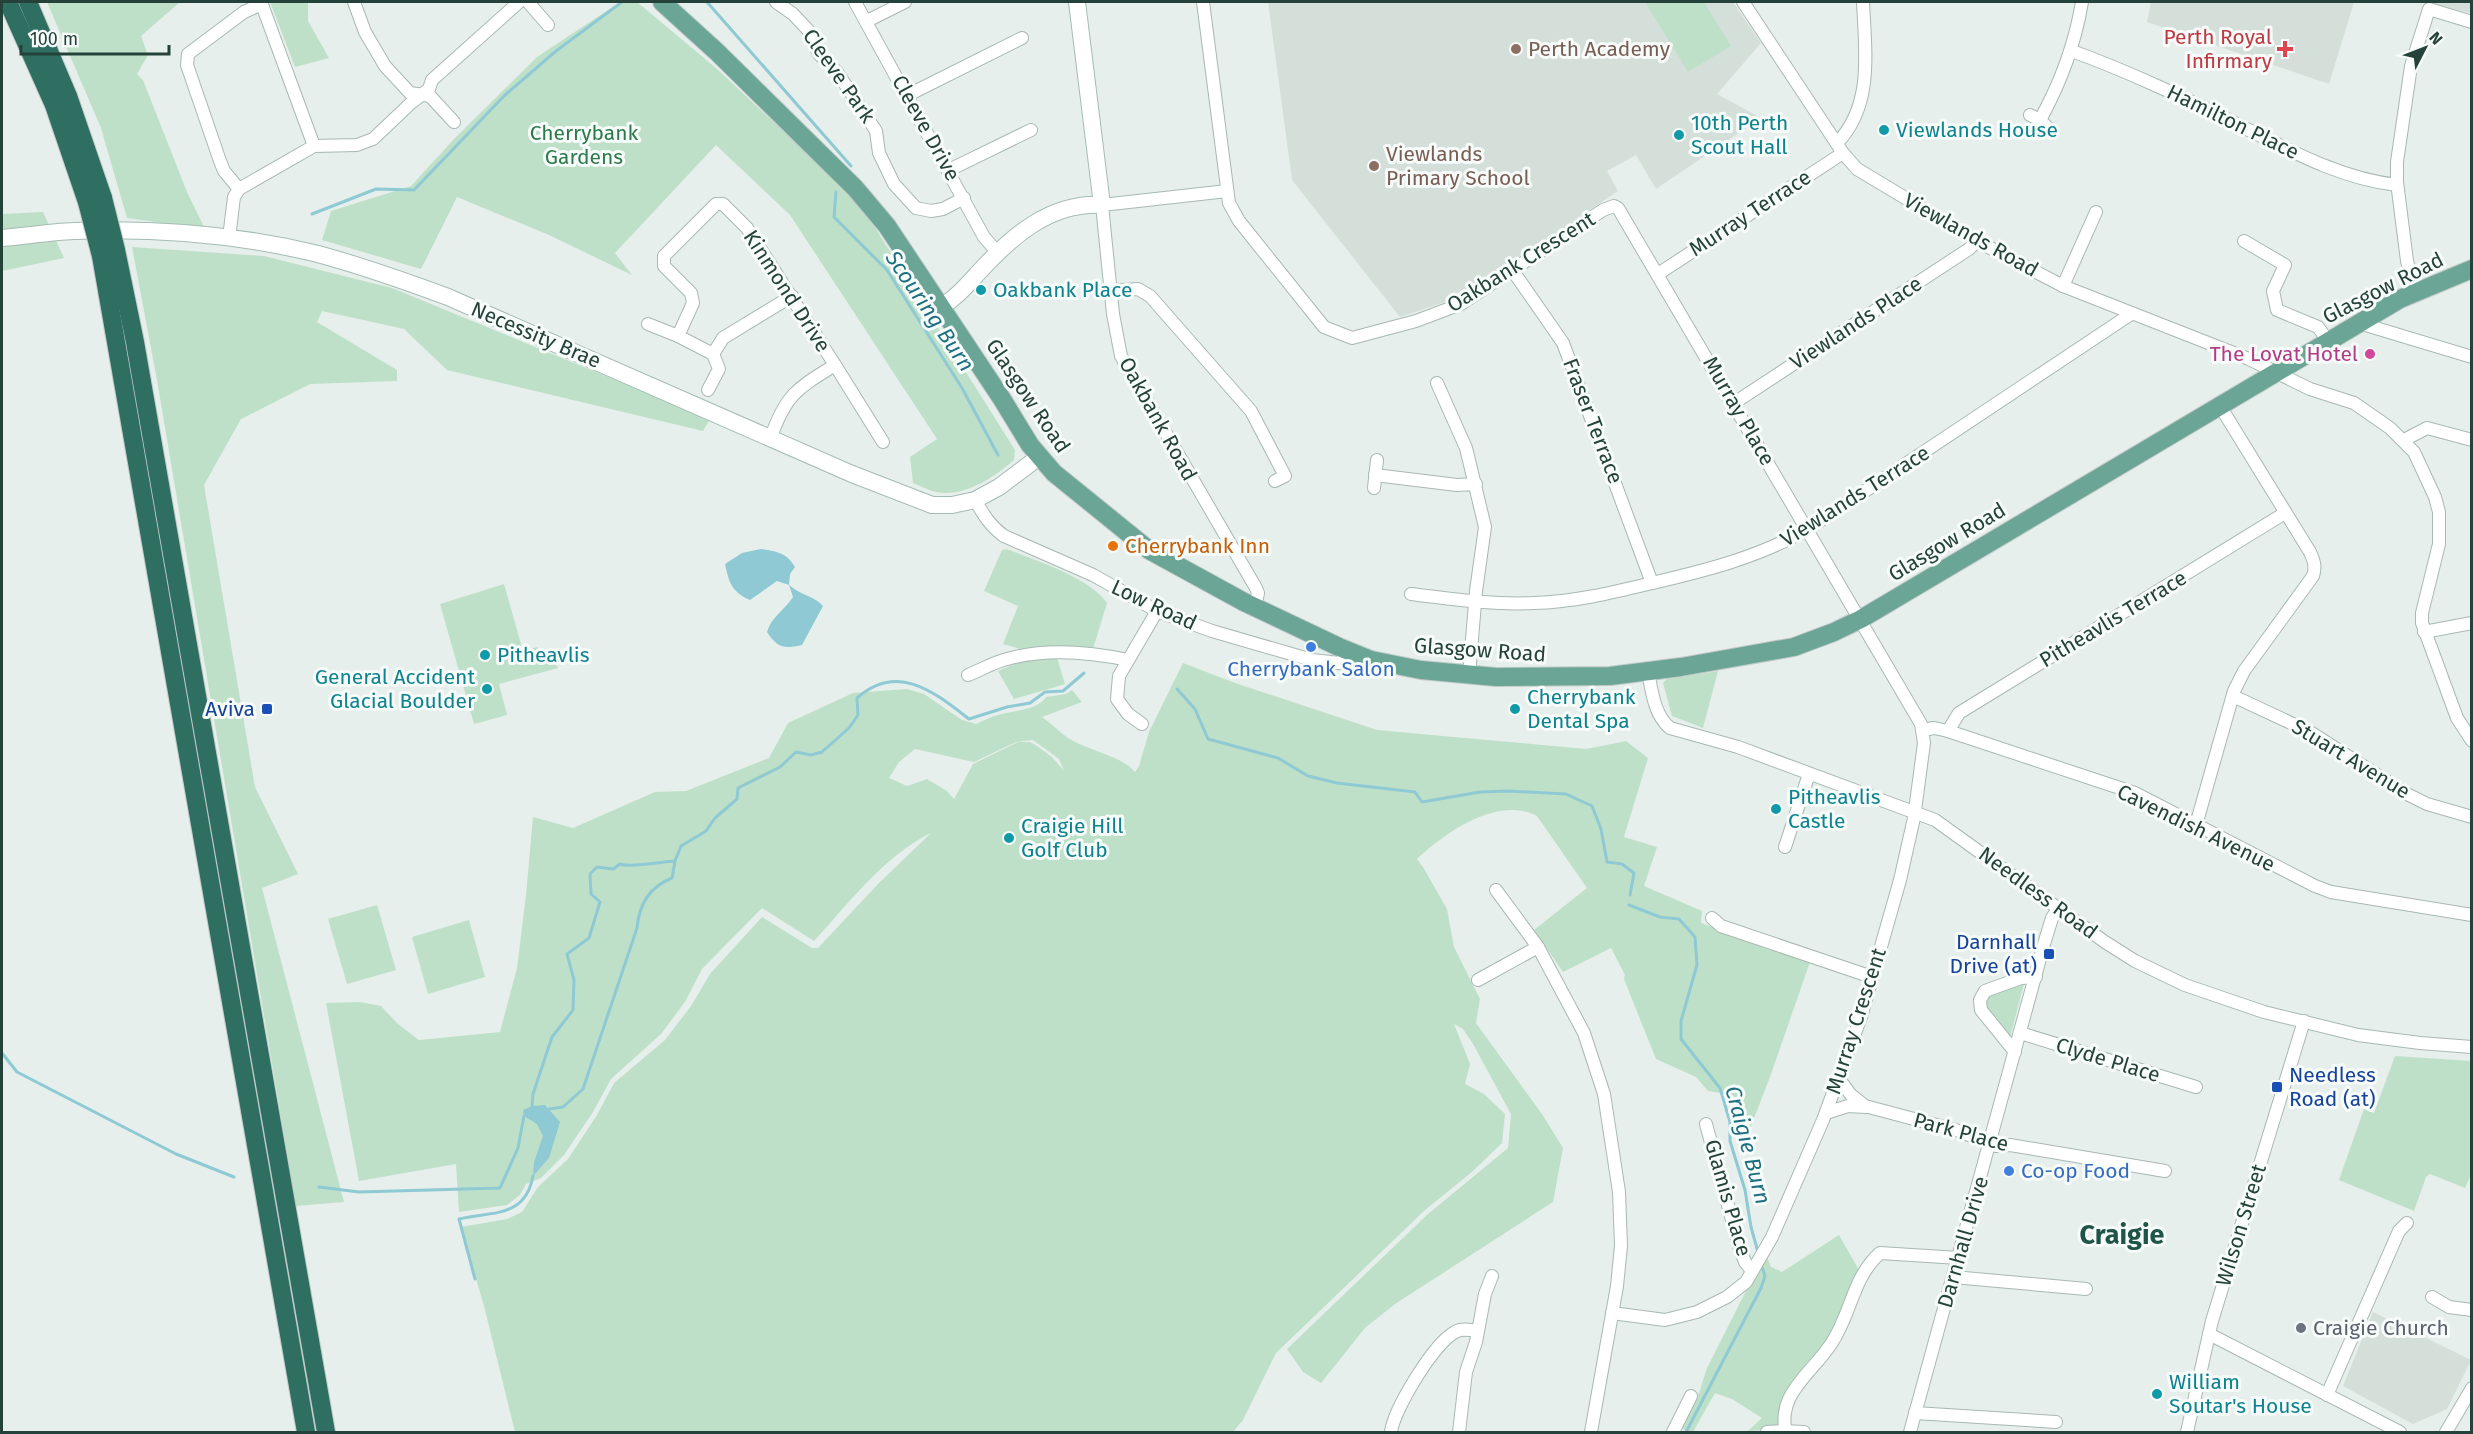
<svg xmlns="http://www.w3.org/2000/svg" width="2473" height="1434" font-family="'Fira Sans',sans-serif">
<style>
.built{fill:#d4dfda}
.green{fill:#bfe0c8;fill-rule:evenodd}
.water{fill:#8ec9d4}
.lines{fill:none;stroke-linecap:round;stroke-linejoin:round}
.stream{stroke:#8ec9d4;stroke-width:3}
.street-casing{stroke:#a8b8b2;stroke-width:14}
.secondary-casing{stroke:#a4bbb3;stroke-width:18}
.primary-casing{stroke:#c2cac8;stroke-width:20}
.highway-casing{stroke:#c2cac8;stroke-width:20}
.street{stroke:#fff;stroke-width:12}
.secondary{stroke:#fff;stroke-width:16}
.primary{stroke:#6aa596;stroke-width:18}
.highway{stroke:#2f6f62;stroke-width:18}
.highway-bridge-casing{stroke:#c2cac8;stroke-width:20;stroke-linecap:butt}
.highway-bridge{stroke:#2f6f62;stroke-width:18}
.education-dot{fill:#8d6e63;stroke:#f7fbf9;stroke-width:2}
.health-dot{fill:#e0444e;stroke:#f7fbf9;stroke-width:2}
.culture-dot{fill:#0f9aa8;stroke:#f7fbf9;stroke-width:2}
.hotel-dot{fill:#d1479c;stroke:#f7fbf9;stroke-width:2}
.food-dot{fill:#e8710a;stroke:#f7fbf9;stroke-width:2}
.shop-dot{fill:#3f7fe0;stroke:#f7fbf9;stroke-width:2}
.transit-dot{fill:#1a4fb4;stroke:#f7fbf9;stroke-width:2}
.worship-dot{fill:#6b7280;stroke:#f7fbf9;stroke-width:2}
.labels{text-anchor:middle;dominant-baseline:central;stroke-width:6;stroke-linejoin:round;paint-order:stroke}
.health-label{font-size:21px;fill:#be3a42;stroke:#f7fbf9;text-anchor:end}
.education-label{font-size:21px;fill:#785e54;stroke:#f7fbf9;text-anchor:start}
.street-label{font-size:21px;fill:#24423a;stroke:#f7fbf9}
.culture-label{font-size:21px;fill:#0d838f;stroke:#f7fbf9;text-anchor:start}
.park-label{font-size:21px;fill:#2d7a4b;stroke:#f7fbf9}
.hotel-label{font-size:21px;fill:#b23c85;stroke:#f7fbf9;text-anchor:end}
.food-label{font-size:21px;fill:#c56008;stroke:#f7fbf9;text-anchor:start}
.shop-label{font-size:21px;fill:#366cbe;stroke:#f7fbf9}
.transit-label{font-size:21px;fill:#164399;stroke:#f7fbf9;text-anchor:end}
.worship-label{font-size:21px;fill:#5b616d;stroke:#f7fbf9;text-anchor:start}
.water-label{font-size:22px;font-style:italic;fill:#1c6f80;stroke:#f7fbf9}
.district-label{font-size:27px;font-weight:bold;fill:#1f5548;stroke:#f7fbf9}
</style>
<rect width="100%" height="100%" fill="#e6efeb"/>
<g class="built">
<path d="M1268 2H1733L1761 43 1717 94 1761 118 1656 189 1636 155 1607 171 1618 191 1471 289 1448 301 1400 317 1292 180Z"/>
<path d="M2151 2H2354L2329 84 2147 22Z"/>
<path d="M2427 2H2471V13L2437 5Z"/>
<path d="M2373 1312 2471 1360 2447 1409 2413 1424 2343 1386Z"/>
</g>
<g class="green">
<path d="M47 2H180L141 36 148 55 137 74 143 80 187 192 205 229 127 218 101 128Z"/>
<path d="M270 2H308V21L329 58 295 67Z"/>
<path d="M620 2H637L716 68 847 191 869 218 1015 450 1014 460C995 477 963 498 936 492 928 490 921 486 913 483L910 457 937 439 790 215 716 145 615 253 632 275 549 235 457 197 421 269 322 240 331 211 411 186 455 138 537 57Z"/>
<path d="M1645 2H1704L1731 46 1688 72Z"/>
<path d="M43 212 64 258 2 271V214Z"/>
<path d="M132 247 264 256 392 288 710 419 703 431 447 370 404 329 322 311 317 322 397 370V381L310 384 241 419 204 485 255 787 298 874 262 888 344 1202 296 1206 157 380Z"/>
<path d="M1007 549C1036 561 1089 577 1107 603L1093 649 1028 651 1003 644 1018 606 984 591 1002 550Z"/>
<path d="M504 584 523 651 537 647 541 661 554 657 558 668 499 684 507 715 474 724 440 604Z"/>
<path d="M1057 658 1065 684 1014 699 998 671 1024 660Z"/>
<path d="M1183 663 1235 683 1377 730 1586 749 1626 741 1648 758 1624 837 1657 847 1644 886 1702 911 1701 923 1810 962 1770 1077 1740 1154 1727 1094 1708 1091 1696 1077 1656 1059 1624 979 1625 975 1611 948 1563 972 1534 930 1587 888 1537 816C1498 795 1444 833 1417 859L1423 867 1447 909 1454 947 1480 999 1476 1023 1542 1114 1563 1148 1553 1202 1395 1304 1365 1328 1321 1383 1303 1372 1287 1349 1428 1214 1508 1148 1511 1114 1473 1044 1463 1029 1454 1024 1470 1064 1465 1084 1484 1094 1505 1114 1502 1143 1473 1171 1424 1211 1276 1353 1243 1420 1233 1432H515L484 1306 461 1227 507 1219 522 1212 538 1187 568 1159 597 1115 614 1083 665 1040 691 1006 710 974 762 917 812 948H818L878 884 931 833C884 856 849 903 814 941L762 908 702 969 685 1002 661 1034 611 1079 593 1112 564 1155 541 1178 526 1184 520 1195 507 1205 459 1212 456 1164 359 1181 326 1003 360 1002 381 1006 398 1024 419 1040 500 1032 517 968 526 895 533 817 573 828 655 792 686 791 769 758 788 723 853 693 907 689 924 694 962 720 976 724C983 721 990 717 998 715 1013 710 1037 711 1046 697L1066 694 1072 690 1082 702 1042 717C1051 723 1059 732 1068 738 1088 751 1121 755 1135 772L1139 766 1149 732ZM1033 740 1059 759 1064 771 1052 757 1037 746 1030 742H1018L973 764 954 799 947 791 927 779 907 786 889 778 899 762 915 749 974 762 1016 742Z"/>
<path d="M1718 671 1703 728 1672 716 1663 683 1667 679Z"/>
<path d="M377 905 396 970 347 984 328 919Z"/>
<path d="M469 920 485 977 428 994 412 937Z"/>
<path d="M2025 980 2009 1041 1985 1006 1991 992Z"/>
<path d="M2395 1056 2471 1061V1175L2465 1188 2430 1174 2426 1177 2414 1211 2339 1180 2364 1109 2374 1113Z"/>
<path d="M1839 1235 1860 1272 1836 1331 1803 1373 1783 1429 1748 1431 1762 1418 1732 1399 1715 1393 1693 1432 1682 1429 1699 1393 1707 1368 1750 1283 1761 1269 1767 1257 1771 1267 1782 1272Z"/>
</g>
<g class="water">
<path d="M761 549C777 551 787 553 795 567L790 574 789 585C800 595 813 595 823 606L802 645C785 649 777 648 767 632 771 617 785 610 793 597L789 585 777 581 750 600C732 592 729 583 725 564L742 553Z"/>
<path d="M545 1105 560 1122 549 1158 533 1176 534 1162 543 1136 537 1124 524 1116 523 1110 532 1106Z"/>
</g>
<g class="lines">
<g class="stream">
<path d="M707 2 851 166"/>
<path d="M836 192 834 217 887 270 962 388 998 455"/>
<path d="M312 214 376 189 414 190 504 96 556 51 622 2"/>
<path d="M1177 689 1195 709 1208 739 1278 758 1308 776 1337 783 1415 792 1422 802 1480 792 1508 791 1566 794 1592 806 1601 829 1607 862 1622 864 1634 873 1630 895"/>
<path d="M1629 905 1660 917 1679 919 1695 937 1697 965 1681 1021V1039L1720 1088 1730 1122V1141L1745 1190 1751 1227 1758 1252"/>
<path d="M2 1053 17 1072 176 1154 234 1177"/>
<path d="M532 1106 533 1094 552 1037 573 1010 574 980 567 954 589 938 600 902 591 894 590 874 597 867 613 869 620 864C630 868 660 862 675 861"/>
<path d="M549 1109 563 1107 583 1089 637 928C639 905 649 887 672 878L675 861 681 846 706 831 715 818 737 799 738 788 780 767 796 752 811 755 822 752 849 728 858 715 857 698C898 662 934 692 969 719L1007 707 1030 703 1045 692 1063 691 1084 673"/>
<path d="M319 1187 359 1192 500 1188 518 1148 524 1116"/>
<path d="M475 1279 459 1219C491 1211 525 1219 533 1176"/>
<path d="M1686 1432 1761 1288 1765 1276 1761 1264"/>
</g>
<g class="street-casing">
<g id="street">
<path d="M261 2 314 146"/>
<path d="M354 2 365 32 385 66 410 93 430 96 454 122"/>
<path d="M528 2 548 25"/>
<path d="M776 2 793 14 808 30 819 54 837 72 876 131 879 153 894 184 916 208 931 211 943 209 964 198"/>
<path d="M855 2 984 237 998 253"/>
<path d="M1203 2 1229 203 1239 221 1324 327 1352 338 1416 321 1461 304 1603 210 1614 206 1618 208 1921 724 1924 743 1914 818 1900 880 1861 1017 1823 1120 1772 1237 1746 1282 1727 1297 1697 1312 1665 1320 1612 1313"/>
<path d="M1743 2 1843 153 1857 169 1977 241 2063 286 2249 359 2310 389 2354 403 2390 428 2414 452 2435 497 2439 512V544L2422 613V623L2457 718 2472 741"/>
<path d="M867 21 905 2"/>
<path d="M2072 51C2130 72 2184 98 2239 125 2289 150 2341 179 2397 185"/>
<path d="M908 95 1022 38"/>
<path d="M2030 115 2040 120 2048 128"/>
<path d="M2040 120C2061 82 2075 44 2082 2"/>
<path d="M1837 143C1874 105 1865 50 1863 2"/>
<path d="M949 170 1031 130"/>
<path d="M239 189 224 171 220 161 187 65 188 54 244 12 262 4"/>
<path d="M1227 191 1102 205 1113 314 1121 356 1256 588 1258 593 1255 607"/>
<path d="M229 238 234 197 239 189 314 146 357 145 373 139 411 103 429 89 432 80 519 2"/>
<path d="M2244 241 2285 265 2273 291 2277 310 2318 327 2328 341"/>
<path d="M1513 271 1563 343 1652 583"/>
<path d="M1658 274 1843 153"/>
<path d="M2063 286 2096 212"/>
<path d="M1110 291 1138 289 1150 296 1251 411 1285 476 1275 481"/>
<path d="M2415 292 2407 261 2397 182V162L2411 66 2429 9 2472 22"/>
<path d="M2359 323 2472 357"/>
<path d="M648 324 678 336 693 303 691 293 664 266V256L716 204H723L747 228 835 365C798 388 786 394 771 437"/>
<path d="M678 336 713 354 723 338 792 296"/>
<path d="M835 365 883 442"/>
<path d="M1437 383 1466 448 1485 527 1476 591 1469 675"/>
<path d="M708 390 719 369 713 354"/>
<path d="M1734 403 1969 249 1977 241"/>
<path d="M2404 440 2427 428 2472 440"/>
<path d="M1375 475 1457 485 1476 484"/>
<path d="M1374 488 1377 460"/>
<path d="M975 500C983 514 990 526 1004 536L1093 575 1157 611 1212 631 1312 660 1339 663 1354 654"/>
<path d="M1411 594C1452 599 1493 605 1534 603 1573 602 1611 593 1648 584 1704 571 1757 558 1808 529L2131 314"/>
<path d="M2424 632 2472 623"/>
<path d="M1648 672C1652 691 1654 715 1670 728L1738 747 1935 820 2105 942 2135 961 2185 985 2264 1012 2358 1035 2420 1043 2472 1047"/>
<path d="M968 675C981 670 994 662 1007 659 1046 648 1090 652 1128 660"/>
<path d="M2233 696 2310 732 2407 794 2427 804 2472 817"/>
<path d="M1142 724 1128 714 1117 699 1119 676 1157 611"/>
<path d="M1923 730 1934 728 1948 731 2135 793 2315 886 2331 892 2472 915"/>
<path d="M1948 731 1959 713 2285 513"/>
<path d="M2196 825 2234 691 2244 671 2313 576C2316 566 2314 561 2310 552L2220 406"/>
<path d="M1785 847 1809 774"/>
<path d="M1496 890 1538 947 1584 1033 1604 1094 1619 1192 1621 1246 1617 1286 1591 1432"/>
<path d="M1712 918 1721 926 1872 977"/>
<path d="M1478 980 1538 947"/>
<path d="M2020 1033 2196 1087"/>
<path d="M2015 1052 1981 1010 1980 1000 1985 991 2021 978 2036 977"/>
<path d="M1839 1079 1851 1095 1865 1106 1959 1131 1996 1146 2010 1145 2165 1171"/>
<path d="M1826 1113 1848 1106 1866 1107"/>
<path d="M1706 1124 1739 1246 1745 1262 1752 1271"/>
<path d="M1953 1277 2086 1289"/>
<path d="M2432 1297 2449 1307 2472 1310"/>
<path d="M2209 1334 2400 1432"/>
<path d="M2327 1395 2399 1231 2407 1223"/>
<path d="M1915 1413 2056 1422"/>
<path d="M1785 1431C1784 1419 1784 1410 1789 1399 1799 1378 1818 1364 1831 1344 1852 1313 1852 1278 1880 1253L1959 1258"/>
<path d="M1391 1432C1394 1409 1434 1343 1455 1332 1462 1328 1470 1330 1477 1331"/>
<path d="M1459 1432 1466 1372 1476 1342 1485 1294 1492 1276"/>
<path d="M1673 1432 1691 1396"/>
<path d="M1767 1432 1785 1431 1804 1432"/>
<path d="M1910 1432 2044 944 2052 918 2059 908"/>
<path d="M2187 1432 2212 1321 2304 1021"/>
<path d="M2446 1432 2472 1388"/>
</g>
</g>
<g class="secondary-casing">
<g id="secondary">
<path d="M2 238C26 236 50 232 74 231 154 228 240 235 318 254 362 266 405 281 448 297L852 474 932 505H952L975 500 999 487 1039 457"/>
<path d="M941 307C957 297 966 286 979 272 1011 237 1050 202 1102 205L1077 2"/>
</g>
</g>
<g class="primary-casing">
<path id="primary" d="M662 2 717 52 855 188 887 226 1002 399 1030 445 1054 473 1149 550 1244 602 1339 647 1371 660 1421 670 1496 677 1610 676 1681 667 1794 647 1834 632 1861 619 2400 299 2472 269"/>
</g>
<g class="highway-casing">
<g id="highway">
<path d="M8 2 54 105 87 202"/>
<path d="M28 2 68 96 103 198"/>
<path d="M116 250 135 342 326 1432"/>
<path d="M101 256 306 1432"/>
</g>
</g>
<use href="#street" class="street"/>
<use href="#secondary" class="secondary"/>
<use href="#primary" class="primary"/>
<use href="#highway" class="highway"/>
<g class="highway-bridge-casing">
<g id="highway-bridge">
<path d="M103 198 116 250"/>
<path d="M87 202 101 256"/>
</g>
</g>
<use href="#highway-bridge" class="highway-bridge"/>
</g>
<g class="education-dot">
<circle cx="1516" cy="49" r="6"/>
<circle cx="1374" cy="166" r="6"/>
</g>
<path class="health-dot" d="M2282 40h6v6h6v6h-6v6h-6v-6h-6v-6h6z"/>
<g class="culture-dot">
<circle cx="1884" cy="130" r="6"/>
<circle cx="1679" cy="135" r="6"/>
<circle cx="981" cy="290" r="6"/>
<circle cx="485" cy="655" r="6"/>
<circle cx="487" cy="689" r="6"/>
<circle cx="1515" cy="709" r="6"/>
<circle cx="1776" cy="809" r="6"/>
<circle cx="1009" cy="838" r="6"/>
<circle cx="2157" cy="1394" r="6"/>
</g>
<circle class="hotel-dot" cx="2370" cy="354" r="6"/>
<circle class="food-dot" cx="1113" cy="546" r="6"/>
<g class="shop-dot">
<circle cx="1311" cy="647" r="6"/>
<circle cx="2009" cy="1171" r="6"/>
</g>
<g class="transit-dot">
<rect x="261" y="703" width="12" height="12" rx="3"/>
<rect x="2043" y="948" width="12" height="12" rx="3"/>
<rect x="2271" y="1081" width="12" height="12" rx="3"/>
</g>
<circle class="worship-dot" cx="2301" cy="1328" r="6"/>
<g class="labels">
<g class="health-label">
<text x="2272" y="37">Perth Royal<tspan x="2272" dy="24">Infirmary</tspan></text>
</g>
<g class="education-label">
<text x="1528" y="49">Perth Academy</text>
<text x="1386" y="154">Viewlands<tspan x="1386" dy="24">Primary School</tspan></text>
</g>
<g class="street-label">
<text transform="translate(839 76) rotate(55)">Cleeve Park</text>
<text transform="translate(2233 122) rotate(26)">Hamilton Place</text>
<text transform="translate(926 128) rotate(61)">Cleeve Drive</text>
<text transform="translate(1750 213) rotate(-33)">Murray Terrace</text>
<text transform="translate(1971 235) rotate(29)">Viewlands Road</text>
<text transform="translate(1521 262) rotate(-32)">Oakbank Crescent</text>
<text transform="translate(2383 288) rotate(-27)">Glasgow Road</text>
<text transform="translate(787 291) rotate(57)">Kinmond Drive</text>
<text transform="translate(1856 323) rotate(-33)">Viewlands Place</text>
<text transform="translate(536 335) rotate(23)">Necessity Brae</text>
<text transform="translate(1028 396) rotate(56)">Glasgow Road</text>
<text transform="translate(1739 411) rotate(60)">Murray Place</text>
<text transform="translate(1158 419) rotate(61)">Oakbank Road</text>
<text transform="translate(1593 421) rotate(69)">Fraser Terrace</text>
<text transform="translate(1855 496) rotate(-32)">Viewlands Terrace</text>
<text transform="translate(1947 542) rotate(-31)">Glasgow Road</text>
<text transform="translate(1154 605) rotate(25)">Low Road</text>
<text transform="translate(2113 619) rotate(-31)">Pitheavlis Terrace</text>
<text transform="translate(1480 650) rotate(4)">Glasgow Road</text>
<text transform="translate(2351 759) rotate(31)">Stuart Avenue</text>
<text transform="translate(2196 828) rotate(26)">Cavendish Avenue</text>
<text transform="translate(2038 893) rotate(36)">Needless Road</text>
<text transform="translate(1856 1021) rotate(-72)">Murray Crescent</text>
<text transform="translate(2108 1060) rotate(17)">Clyde Place</text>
<text transform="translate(1961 1132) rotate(15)">Park Place</text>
<text transform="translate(1728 1198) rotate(74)">Glamis Place</text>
<text transform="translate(2241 1225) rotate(-73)">Wilson Street</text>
<text transform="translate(1963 1242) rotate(-74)">Darnhall Drive</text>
</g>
<g class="culture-label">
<text x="1691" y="123">10th Perth<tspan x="1691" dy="24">Scout Hall</tspan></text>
<text x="1896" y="130">Viewlands House</text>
<text x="993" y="290">Oakbank Place</text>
<text x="497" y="655">Pitheavlis</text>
<text x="475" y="677" text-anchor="end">General Accident<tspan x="475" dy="24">Glacial Boulder</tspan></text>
<text x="1527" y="697">Cherrybank<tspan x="1527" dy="24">Dental Spa</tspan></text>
<text x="1788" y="797">Pitheavlis<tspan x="1788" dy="24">Castle</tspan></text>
<text x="1021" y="826">Craigie Hill<tspan x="1021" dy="24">Golf Club</tspan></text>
<text x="2169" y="1382">William<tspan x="2169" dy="24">Soutar's House</tspan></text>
</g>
<g class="park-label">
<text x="584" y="133">Cherrybank<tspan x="584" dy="24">Gardens</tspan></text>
</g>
<g class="hotel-label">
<text x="2358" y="354">The Lovat Hotel</text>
</g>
<g class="food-label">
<text x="1125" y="546">Cherrybank Inn</text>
</g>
<g class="shop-label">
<text x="1311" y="669">Cherrybank Salon</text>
<text x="2021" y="1171" text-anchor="start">Co-op Food</text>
</g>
<g class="transit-label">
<text x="255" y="709">Aviva</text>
<text x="2037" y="942">Darnhall<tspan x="2037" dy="24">Drive (at)</tspan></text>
<text x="2289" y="1075" text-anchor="start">Needless<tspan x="2289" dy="24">Road (at)</tspan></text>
</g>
<g class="worship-label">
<text x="2313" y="1328">Craigie Church</text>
</g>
<g class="water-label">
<text transform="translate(930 311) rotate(56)">Scouring Burn</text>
<text transform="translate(1748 1145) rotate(75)">Craigie Burn</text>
</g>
<g class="district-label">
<text x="2122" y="1235">Craigie</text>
</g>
</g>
<rect width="2473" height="1434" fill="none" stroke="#24423a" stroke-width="6"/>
<g transform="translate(2425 48) rotate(48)" stroke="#f7fbf9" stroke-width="4.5" paint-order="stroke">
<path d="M0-4.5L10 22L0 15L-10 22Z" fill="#24423a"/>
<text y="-9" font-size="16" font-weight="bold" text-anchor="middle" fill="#24423a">N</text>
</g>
<path d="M21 45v9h148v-9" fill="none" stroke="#24423a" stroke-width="3"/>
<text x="30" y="45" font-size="18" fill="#24423a" stroke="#f7fbf9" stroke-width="4.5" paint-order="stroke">100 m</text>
</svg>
